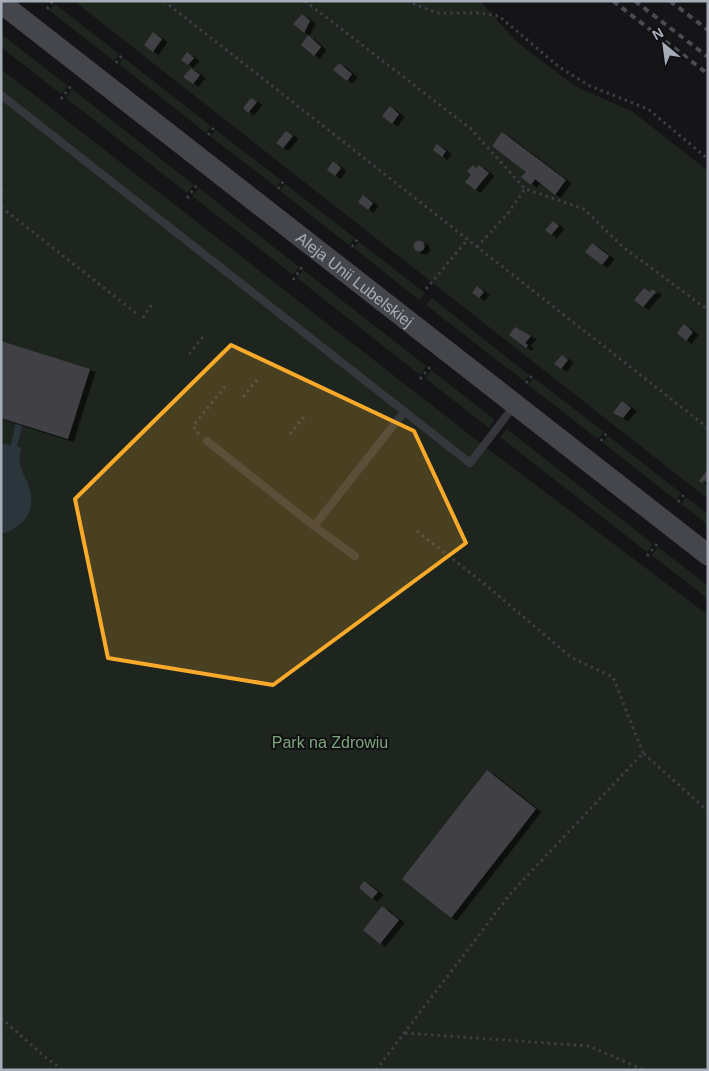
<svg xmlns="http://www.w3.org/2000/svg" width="709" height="1071" font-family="Helvetica,sans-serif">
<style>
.green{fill:#1d251e}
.water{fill:#2b353c}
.building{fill:#3f4044;filter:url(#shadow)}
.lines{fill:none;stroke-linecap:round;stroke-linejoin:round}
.path{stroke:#3c3e43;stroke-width:3;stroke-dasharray:2.5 4;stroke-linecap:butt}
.lane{stroke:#36373c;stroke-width:8}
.secondary{stroke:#44464c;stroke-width:21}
.rail{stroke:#494b51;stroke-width:4;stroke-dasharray:6 5;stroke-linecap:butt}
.marked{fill:#f9aa2b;fill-opacity:0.2;stroke:#f9aa2b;stroke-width:4;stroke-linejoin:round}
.labels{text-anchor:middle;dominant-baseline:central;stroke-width:4;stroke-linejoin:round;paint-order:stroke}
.street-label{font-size:16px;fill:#a6adb8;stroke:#101012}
.park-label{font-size:16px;fill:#7da47d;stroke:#101012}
</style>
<defs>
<filter id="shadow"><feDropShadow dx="5.5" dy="3" stdDeviation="0" flood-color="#0009"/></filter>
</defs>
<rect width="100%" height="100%" fill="#151517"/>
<g class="green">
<path d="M74 1H480L517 42 575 86 633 112 708 171V499Z"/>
<path d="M55 4 119 54 114 61 49 10Z"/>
<path d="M1 34 68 86 61 94 1 47Z"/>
<path d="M124 58 211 126 206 133 119 64Z"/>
<path d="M1 69 488 449 708 615V1070H1Z"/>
<path d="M72 89 194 185 187 193 66 98Z"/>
<path d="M216 130 281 180 276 187 210 136Z"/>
<path d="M285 184 355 238 349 245 280 191Z"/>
<path d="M199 188 299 267 293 275 192 196Z"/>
<path d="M359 242 425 293 419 300 354 248Z"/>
<path d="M303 270 426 366 420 375 297 278Z"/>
<path d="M432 298 529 375 524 381 426 305Z"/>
<path d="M431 370 495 420 489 428 425 378Z"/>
<path d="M534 378 604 432 598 439 528 385Z"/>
<path d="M507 429 653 544 647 552 500 437Z"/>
<path d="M608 436 681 493 676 500 603 443Z"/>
<path d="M686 497 708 514V525L681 504Z"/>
<path d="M658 547 708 586V599L652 555Z"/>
</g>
<path class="water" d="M16 422 23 424 17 446 22 448C10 471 43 486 27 516 22 525 12 531 1 534V446L2 444 11 445Z"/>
<g class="building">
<path d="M302 14 310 21 304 33 293 24Z"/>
<path d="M153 32 162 39 153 52 144 45Z"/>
<path d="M308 35 321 47 314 56 301 45Z"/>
<path d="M187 52 194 58 188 65 181 60Z"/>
<path d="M339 63 352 74 347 81 333 70Z"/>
<path d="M191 68 200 75 193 84 183 77Z"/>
<path d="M251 98 257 102 248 113 243 108Z"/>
<path d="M390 106 399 114 392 124 382 116Z"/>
<path d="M286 131 293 136 283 148 276 143Z"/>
<path d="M502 132 566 180 555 195 535 179 531 185 521 177 526 172 492 146Z"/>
<path d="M437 144 446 151 442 157 433 150Z"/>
<path d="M333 161 341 168 335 176 327 170Z"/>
<path d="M473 165 476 168 479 165 489 173 475 190 465 182 471 175 467 171Z"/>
<path d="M363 195 373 203 368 210 358 202Z"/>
<path d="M553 221 559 226 551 235 545 230Z"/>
<circle cx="419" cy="246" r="5.5"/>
<path d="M592 243 609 256 602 265 585 252Z"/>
<path d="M477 286 484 292 479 298 472 293Z"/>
<path d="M644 288 650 292 652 289 656 292 643 307 634 300Z"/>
<path d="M684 324 693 332 686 341 677 333Z"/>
<path d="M515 327 531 336 525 343 528 345 526 348 509 335Z"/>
<path d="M1 341 90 369 68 439 1 418Z"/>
<path d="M562 355 568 360 561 369 554 364Z"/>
<path d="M622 401 631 408 623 418 613 413Z"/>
<path d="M708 469V483L704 480 702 483 699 481Z"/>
<path d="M487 770 536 809 451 918 402 879Z"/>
<path d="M364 881 378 892 372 899 359 888Z"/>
<path d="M382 906 399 920 380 944 363 930Z"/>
</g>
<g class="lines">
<g class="path">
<path d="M164 1 708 428"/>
<path d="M305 1 471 129 525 189 584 209 623 247 708 310"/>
<path d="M407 1 437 13H480L499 16 559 67 590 86 648 109 708 159"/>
<path d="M47 9 53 1"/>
<path d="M116 63 124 53"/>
<path d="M61 99 71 86"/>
<path d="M208 135 216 125"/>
<path d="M278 189 285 179"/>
<path d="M1 191 5 187"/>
<path d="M187 198 197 185"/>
<path d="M1 207 136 313"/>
<path d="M352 247 359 237"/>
<path d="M477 247 509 212 525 189"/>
<path d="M293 280 302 267"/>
<path d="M426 289 468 239"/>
<path d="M143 318 152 304"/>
<path d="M189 354 203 337"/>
<path d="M420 379 430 367"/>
<path d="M526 383 534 373"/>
<path d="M243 397 257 380"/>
<path d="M199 434 193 426 227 384"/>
<path d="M290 434 304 417"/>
<path d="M601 441 608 431"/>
<path d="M678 502 686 492"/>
<path d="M417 531 487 586 572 658 613 677 643 753"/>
<path d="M647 556 657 544"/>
<path d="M1 1018 45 1057 63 1070"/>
<path d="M405 1033 589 1046 644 1070"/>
<path d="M376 1070 511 893 643 753 708 811"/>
</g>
<g class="lane">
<path d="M1 95 470 463 514 406"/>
<path d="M207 441 314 526 404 412"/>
<path d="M314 526 355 556"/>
</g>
<path class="secondary" id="s1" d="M1 3 708 555"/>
<g class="rail">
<path d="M613 1 708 74"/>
<path d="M635 1 708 57"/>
<path d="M670 1 708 30"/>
</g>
</g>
<path class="marked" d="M231 345 414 431 466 543 273 685 108 658 75 499Z"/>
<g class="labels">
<g class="street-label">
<text stroke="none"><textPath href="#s1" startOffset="449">Aleja Unii Lubelskiej</textPath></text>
</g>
<g class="park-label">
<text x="330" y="742">Park na Zdrowiu</text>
</g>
</g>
<rect width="709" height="1071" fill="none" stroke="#a6adb8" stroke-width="5"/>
<g transform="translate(664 45) rotate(331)" stroke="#101012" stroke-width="4" paint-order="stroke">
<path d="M0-4L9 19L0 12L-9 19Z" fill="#a6adb8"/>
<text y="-8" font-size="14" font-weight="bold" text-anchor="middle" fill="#a6adb8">N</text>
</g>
</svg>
